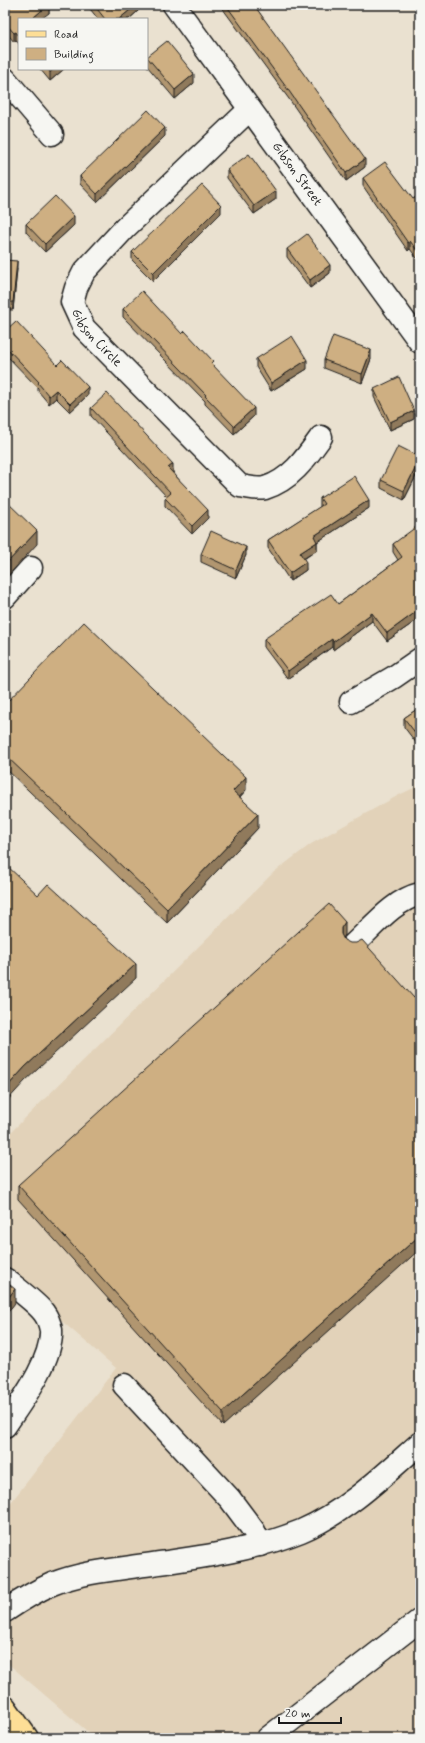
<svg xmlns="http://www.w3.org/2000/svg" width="425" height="1743" font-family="Mynerve,sans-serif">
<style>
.built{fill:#e2d2b9}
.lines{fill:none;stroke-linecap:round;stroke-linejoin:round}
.minor-casing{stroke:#1c1c1c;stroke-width:25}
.major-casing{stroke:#1c1c1c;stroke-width:25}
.minor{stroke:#f6f6f2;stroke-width:22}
.major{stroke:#fdde96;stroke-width:22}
.wall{fill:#b19670;stroke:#1c1c1c}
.shaded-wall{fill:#907a5b;stroke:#1c1c1c}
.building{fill:#ceaf82;stroke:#1c1c1c}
.labels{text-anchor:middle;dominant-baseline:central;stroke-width:3;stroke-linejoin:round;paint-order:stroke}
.street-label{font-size:13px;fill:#1c1c1c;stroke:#f6f6f2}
</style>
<rect width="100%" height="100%" fill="#eae1d0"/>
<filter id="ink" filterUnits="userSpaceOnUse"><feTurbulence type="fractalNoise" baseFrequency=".025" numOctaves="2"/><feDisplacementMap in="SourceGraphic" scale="8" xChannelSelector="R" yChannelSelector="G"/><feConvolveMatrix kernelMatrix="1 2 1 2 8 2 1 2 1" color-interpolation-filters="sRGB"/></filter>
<g filter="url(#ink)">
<path class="built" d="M420 785V1738H95L5 1661V1510L116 1368 5 1272V1138L274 872 311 844 399 795Z"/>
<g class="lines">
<g class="minor-casing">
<g id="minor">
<path id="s1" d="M174 5 420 342"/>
<path d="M5 79 52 134"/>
<path id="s2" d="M250 109 125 228 84 272 76 288 72 302 84 328 240 486C248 487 257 490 265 488 291 480 306 458 321 437"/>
<path d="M5 597 31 568"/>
<path d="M351 702 394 677 420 659"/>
<path d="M353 945C373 927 394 900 420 894"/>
<path d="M5 1279C15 1287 38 1304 44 1313 47 1317 50 1325 51 1330 53 1360 21 1402 5 1426"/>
<path d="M124 1385 230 1499 254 1531 260 1545"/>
<path d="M5 1611C20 1601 36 1591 52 1584 80 1573 109 1570 138 1566 193 1558 249 1552 301 1531 346 1512 384 1475 420 1443"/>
<path d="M268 1738 420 1620"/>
</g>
</g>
<g class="major-casing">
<path id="major" d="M5 1707 27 1738"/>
</g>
<use href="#minor" class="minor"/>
<use href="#major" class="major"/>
</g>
<g class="wall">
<path d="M5 5H49V13L19 19V44L16 40 14 42 5 31Z"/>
<path d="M87 5H138V11L129 19H98Z"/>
<path d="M223 5H254L365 167 346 181 289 99 223 9Z"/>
<path d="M147 57 194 83 175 99 147 66Z"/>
<path d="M40 69H64L50 81Z"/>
<path d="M165 136 97 202 80 184V176Z"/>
<path d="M227 170 276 199 254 214 227 178Z"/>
<path d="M363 178 413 199 420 195V262L410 249 408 251 363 186Z"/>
<path d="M221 213 153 281 132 260V252Z"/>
<path d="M26 224 74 225 45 252 26 232Z"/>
<path d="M287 249 330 273 310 288 287 257Z"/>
<path d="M5 260 17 269 13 310H5Z"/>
<path d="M123 309 254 416 234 434 205 404V401L123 317Z"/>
<path d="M5 331 57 365 88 395 70 412 56 398 49 404 38 391V388L5 354Z"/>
<path d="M256 359 307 369 271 391 256 367Z"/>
<path d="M371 359 362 383 324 368V360Z"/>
<path d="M374 389 414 419 390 430 374 397Z"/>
<path d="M91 408 173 472 208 518 192 534 165 506V498L167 497 91 416Z"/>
<path d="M420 457V468L404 500 381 488V480Z"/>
<path d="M320 498 369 508 317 542V550L304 559 306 570 290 581 268 548V540L320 507Z"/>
<path d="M420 532V618L387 641 372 621 333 650 332 647 288 679 264 647V639L338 604 398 560 393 552V544Z"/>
<path d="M201 554 246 555 236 578 201 562Z"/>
<path d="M5 704 246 790 240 797 258 828 167 923 5 768Z"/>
<path d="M420 707V748L404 727V718Z"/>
<path d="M345 935 343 938 223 1426 18 1199V1185Z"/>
</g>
<g class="shaded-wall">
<path d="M48 5H49V13L41 19H34V17Z"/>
<path d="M136 5H138V11L129 19H119Z"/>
<path d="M16 32V40L14 42V33Z"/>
<path d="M54 69H64L50 81V72Z"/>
<path d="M194 74V83L175 99V90Z"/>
<path d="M165 128V136L97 202V194Z"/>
<path d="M365 159V167L346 181V173Z"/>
<path d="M276 191V199L254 214V206Z"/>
<path d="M221 205V213L153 281V273Z"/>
<path d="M74 216V225L45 252V244Z"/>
<path d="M410 241V249L408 251V243Z"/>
<path d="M17 261V269L13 310V302Z"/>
<path d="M330 265V273L310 288V280Z"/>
<path d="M371 350V359L362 383V374Z"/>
<path d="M307 360V369L271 391V383Z"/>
<path d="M88 387V395L70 412V404Z"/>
<path d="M56 390V398L49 404V396Z"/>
<path d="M254 408V416L234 434V426Z"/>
<path d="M414 411V419L390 430V422Z"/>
<path d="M420 459V468L404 500V491Z"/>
<path d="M173 464V472L168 476V468Z"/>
<path d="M369 500V508L314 544V536Z"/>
<path d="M208 510V518L192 534V526Z"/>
<path d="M37 531V544L5 579V565Z"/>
<path d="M317 542V550L300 561V553Z"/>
<path d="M246 547V555L236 578V570Z"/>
<path d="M306 562V570L290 581V573Z"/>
<path d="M420 609V618L387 641V633Z"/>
<path d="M372 613V621L333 650V642Z"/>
<path d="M332 639V647L288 679V671Z"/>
<path d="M246 777V790L233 804V791Z"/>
<path d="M258 814V828L167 923V909Z"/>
<path d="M345 922V935L341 942V928Z"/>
<path d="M136 964V978L25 1081 5 1103V1089L25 1067Z"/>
<path d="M420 1235V1249L223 1426V1412Z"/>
<path d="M15 1289V1303L5 1316V1302Z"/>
</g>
<g class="building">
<path d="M5 5H48L34 17 36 19H19V36L16 32 14 33 5 23Z"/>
<path d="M94 5H136L119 19H105Z"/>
<path d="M226 5H254L365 159 346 173 289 91Z"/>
<path d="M167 41 194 74 175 90 147 57Z"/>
<path d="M47 69H54L50 72Z"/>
<path d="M148 110 165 128 97 194 80 176Z"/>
<path d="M249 154 276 191 254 206 227 170Z"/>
<path d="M385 162 413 199 420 195V254L410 241 408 243 363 178Z"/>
<path d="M202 185 221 205 153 273 132 252Z"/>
<path d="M55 196 74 216 45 244 26 224Z"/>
<path d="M307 234 330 265 310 280 287 249Z"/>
<path d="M5 260 17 261 13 302H5Z"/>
<path d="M142 291 182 334 185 331 213 361 211 363 254 408 234 426 205 396 206 395 123 309Z"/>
<path d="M16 321 57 365 62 360 88 387 70 404 56 390 49 396 38 383 39 382 5 346V331Z"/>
<path d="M292 336 307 360 271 383 256 359Z"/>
<path d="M333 336 371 350 362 374 324 360Z"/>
<path d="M399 377 414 411 390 422 374 389Z"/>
<path d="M107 393 173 464 168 468 208 510 192 526 165 498 171 493 91 408Z"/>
<path d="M398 446 420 457V459L404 491 381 480Z"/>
<path d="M354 476 369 500 314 536 317 542 300 553 306 562 290 573 268 540 324 504 320 498Z"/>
<path d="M5 500 37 531 5 565Z"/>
<path d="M416 527 420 532V609L387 633 372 613 333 642 332 639 288 671 264 639 331 594 338 604 402 557 393 544Z"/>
<path d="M211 531 246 547 236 570 201 554Z"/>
<path d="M84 622 246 777 233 791 258 814 167 909 5 755V704Z"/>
<path d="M420 707V739L404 718Z"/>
<path d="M5 864 38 895 48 884 136 964 25 1067 5 1089Z"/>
<path d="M329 904 345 922 341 928V934L344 940 350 943H356L362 940 414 998 420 992V1235L223 1412 18 1185Z"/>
<path d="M5 1281 15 1289 5 1302Z"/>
</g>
</g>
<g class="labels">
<g class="street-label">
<text stroke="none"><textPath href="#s1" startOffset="209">Gibson Street</textPath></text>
<text stroke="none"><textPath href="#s2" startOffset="309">Gibson Circle</textPath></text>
</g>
</g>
<rect width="425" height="1743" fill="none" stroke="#f6f6f2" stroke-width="20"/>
<rect x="10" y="10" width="405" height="1723" fill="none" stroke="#1c1c1c" stroke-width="1.5" filter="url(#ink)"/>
<rect x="18" y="18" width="130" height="52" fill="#f6f6f2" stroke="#9f9f9c"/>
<rect x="26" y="31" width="20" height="6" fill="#fdde96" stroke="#9f9f9c"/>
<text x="54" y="38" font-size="12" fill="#1c1c1c">Road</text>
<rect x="26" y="48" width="20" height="12" fill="#ceaf82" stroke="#9f9f9c"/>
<text x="54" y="58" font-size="12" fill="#1c1c1c">Building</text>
<path d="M279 1717v6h62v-6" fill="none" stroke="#1c1c1c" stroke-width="2"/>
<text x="285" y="1717" font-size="12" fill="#1c1c1c" stroke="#f6f6f2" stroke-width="3" paint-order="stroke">20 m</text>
</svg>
